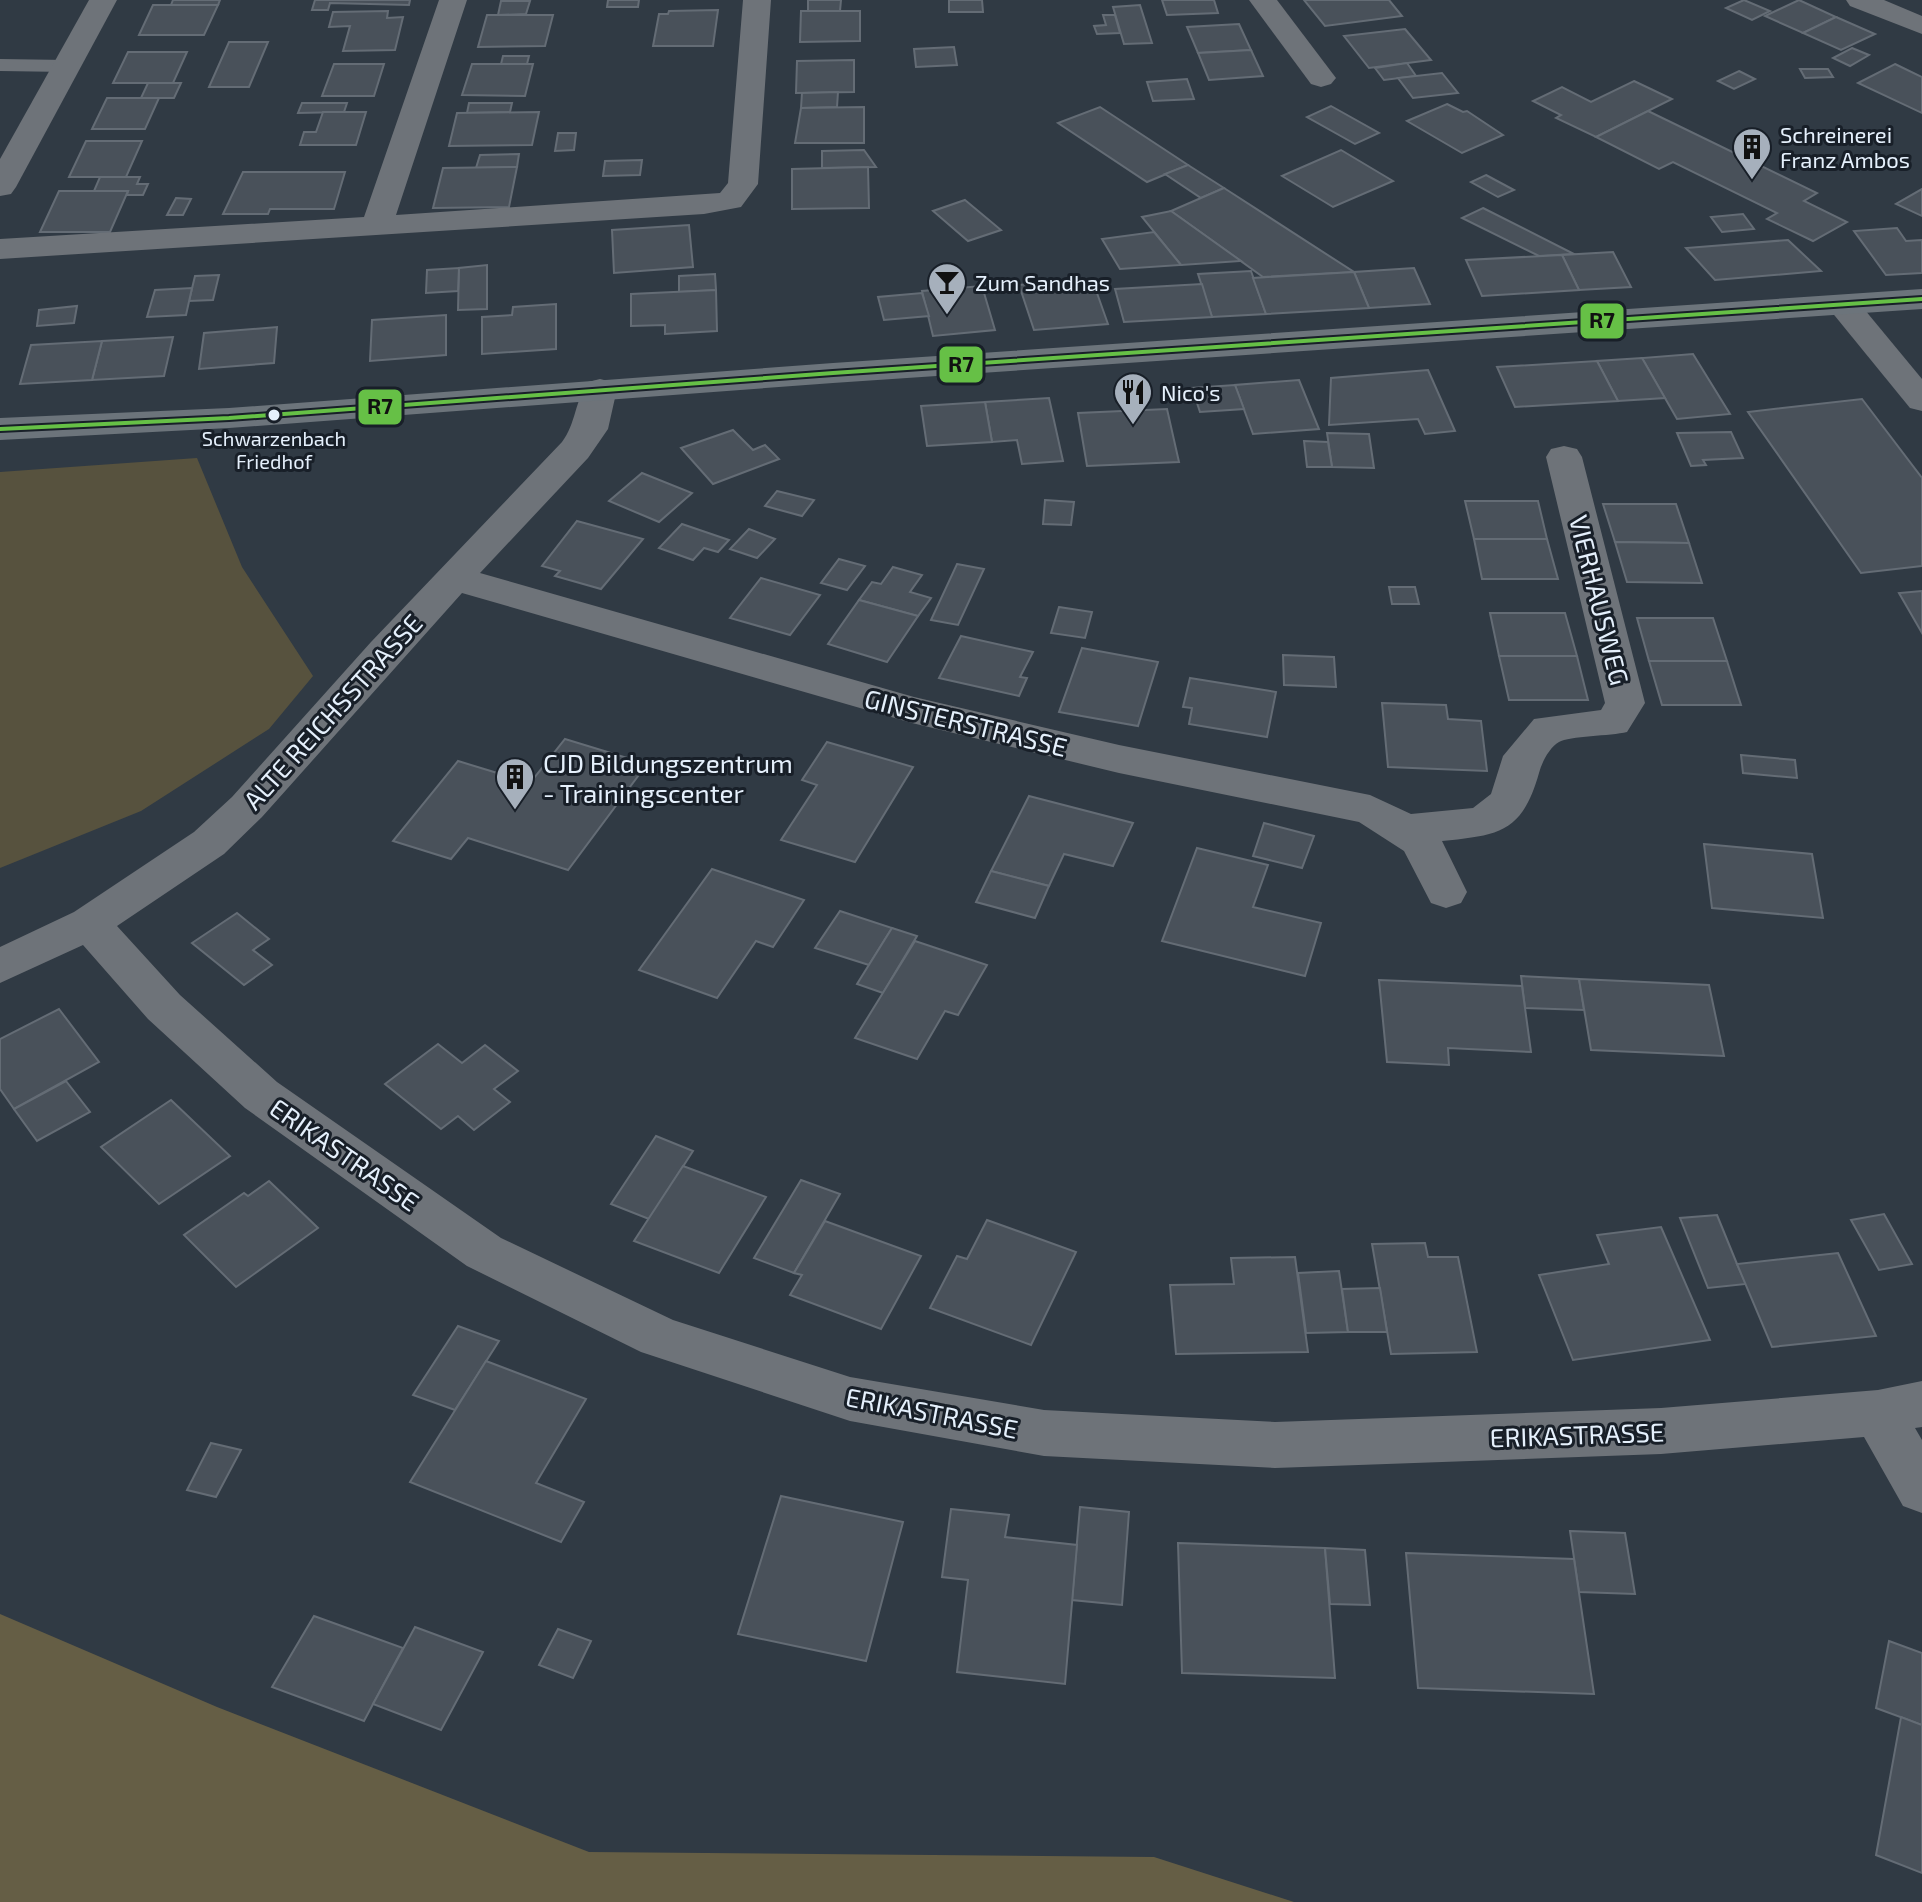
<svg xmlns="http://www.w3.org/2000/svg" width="1922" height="1902" font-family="'Exo 2',sans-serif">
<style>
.green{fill:#57523e}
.forest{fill:#655e45}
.building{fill:#49515a;stroke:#646c75;stroke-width:2}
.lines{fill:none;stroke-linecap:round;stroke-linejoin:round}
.lane{fill:#6e7379;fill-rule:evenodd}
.street{fill:#6e7379;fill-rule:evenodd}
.primary{fill:#6c747b;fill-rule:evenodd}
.bus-1-casing{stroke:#181f28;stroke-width:8}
.bus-1{stroke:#66c046;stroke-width:4}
.bus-dot{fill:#e5f0fc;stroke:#181f28;stroke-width:3}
.labels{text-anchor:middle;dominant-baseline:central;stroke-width:6;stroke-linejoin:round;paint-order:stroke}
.far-bus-label{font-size:20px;fill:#e5f0fc;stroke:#181f28}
.far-poi-label{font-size:22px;fill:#e5f0fc;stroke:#181f28;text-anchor:start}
.street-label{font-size:26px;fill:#e5f0fc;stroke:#181f28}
.poi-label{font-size:26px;fill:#e5f0fc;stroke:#181f28;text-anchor:start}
.line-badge{stroke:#181f28;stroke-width:3}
.pale-badge-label{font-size:22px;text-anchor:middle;font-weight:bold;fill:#111}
</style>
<rect width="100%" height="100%" fill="#303a44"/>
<path class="green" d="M197 458 242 567 313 676 269 729 141 811 0 868V472Z"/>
<path class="forest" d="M0 1614 217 1707 589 1852 1154 1857 1294 1902H0Z"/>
<g class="building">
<path d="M173 0H220L218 5H171Z"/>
<path d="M315 0H410L409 5 330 3 328 10H312Z"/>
<path d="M608 0H639L638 7H607Z"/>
<path d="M808 0H841L840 11H808Z"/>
<path d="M949 0H982L983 12H949Z"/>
<path d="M1162 0H1214L1218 13 1167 15Z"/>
<path d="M1304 0H1389L1402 16 1325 26Z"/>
<path d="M1744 0 1770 11 1752 20 1726 8Z"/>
<path d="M1799 0 1836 17 1803 33 1765 16Z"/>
<path d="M501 1H530L526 14 498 15Z"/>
<path d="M153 5H218L204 35H139Z"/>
<path d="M1140 5 1152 43 1124 44 1113 7Z"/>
<path d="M718 10 713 46H653L659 14H668L669 11Z"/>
<path d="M388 11 387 18 403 17 395 50 343 51 350 26 329 27 333 12Z"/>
<path d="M801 11H860V41L800 42Z"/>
<path d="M487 15H553L545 46 478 47Z"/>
<path d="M1103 15H1115L1120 33 1097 34 1094 26 1106 25Z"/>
<path d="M1836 17 1875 34 1841 50 1803 33Z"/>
<path d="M1239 24 1251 50 1198 53 1187 27Z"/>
<path d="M1405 29 1431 60 1369 68 1344 36Z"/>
<path d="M229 42H268L249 87H209Z"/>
<path d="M954 47 957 65 916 67 914 49Z"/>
<path d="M1852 48 1869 55 1850 66 1833 58Z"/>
<path d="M1251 50 1263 76 1209 80 1198 53Z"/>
<path d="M128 52H187L173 83H113Z"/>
<path d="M503 56H529L527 64H501Z"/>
<path d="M854 60V92L796 93 797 61Z"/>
<path d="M1407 63 1416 76 1384 80 1375 68Z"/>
<path d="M334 64H384L374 96H322Z"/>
<path d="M472 64H533L525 96 462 95Z"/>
<path d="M1895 64 1922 77V113L1858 83Z"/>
<path d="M1800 69H1828L1833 77 1805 78Z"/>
<path d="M1739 71 1755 79 1734 89 1718 81Z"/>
<path d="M1442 73 1458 93 1413 98 1398 78Z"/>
<path d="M1187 79 1194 99 1153 101 1147 82Z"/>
<path d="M1634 81 1672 99 1596 137 1556 118 1561 115 1533 101 1562 87 1591 102Z"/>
<path d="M148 83H181L174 98H141Z"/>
<path d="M838 92 837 107 801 108 802 93Z"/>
<path d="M107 98H159L145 129H92Z"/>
<path d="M302 103H347L344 112 298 113Z"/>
<path d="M469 103H512L510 112 467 113Z"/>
<path d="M1447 104 1463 112 1467 111 1503 135 1462 153 1407 121Z"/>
<path d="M1331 106 1379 133 1355 144 1307 117Z"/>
<path d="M864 107V143H795L801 108Z"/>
<path d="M1100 107 1188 165 1147 182 1058 123Z"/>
<path d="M1648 111 1817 193 1804 201 1847 222 1813 241 1767 219 1777 213 1673 162 1659 169 1596 137Z"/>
<path d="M323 112H366L356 145H300L304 132H316Z"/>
<path d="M539 112 532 145 449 146 457 113Z"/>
<path d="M558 133H576L574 150 555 151Z"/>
<path d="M86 141H142L126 177H69Z"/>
<path d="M864 150 876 167 822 168V151Z"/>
<path d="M1341 150 1393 181 1333 207 1282 176Z"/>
<path d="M519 154 517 167 476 168 480 155Z"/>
<path d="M642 160 640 175 603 176 605 161Z"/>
<path d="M1188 165 1224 188 1201 198 1165 174Z"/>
<path d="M517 167 509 207 433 208 443 168Z"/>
<path d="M868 167 869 208 792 209V169Z"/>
<path d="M243 172H345L334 209H270L268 214H223Z"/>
<path d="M1486 175 1514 190 1498 197 1471 182Z"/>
<path d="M100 177H140L137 184H148L143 195H127L128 191H94Z"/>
<path d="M1224 188 1354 272 1263 277 1171 211Z"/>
<path d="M1922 189V216L1896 204Z"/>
<path d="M59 191H128L110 232H40Z"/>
<path d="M176 198 191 199 183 215H167Z"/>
<path d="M965 200 1001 230 968 241 933 211Z"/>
<path d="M1483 208 1574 254 1539 256 1462 218Z"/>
<path d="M1171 211 1241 261 1181 265 1142 217Z"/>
<path d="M1743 214 1754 229 1722 232 1711 217Z"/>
<path d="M689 225 693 267 614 273 612 230Z"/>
<path d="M1897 228 1906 241 1922 240V273L1886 275 1854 231Z"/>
<path d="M1154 232 1181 265 1120 269 1102 239Z"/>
<path d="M1788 240 1821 271 1715 280 1686 248Z"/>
<path d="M1613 252 1631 287 1579 290 1562 255Z"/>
<path d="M1562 255 1579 290 1482 296 1466 260Z"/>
<path d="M487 265V309L458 310 459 268Z"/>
<path d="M459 268 458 291 426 293 427 270Z"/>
<path d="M1414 268 1430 304 1369 308 1354 272Z"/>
<path d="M1251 271 1266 314 1212 317 1198 274Z"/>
<path d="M1354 272 1369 308 1266 314 1253 278Z"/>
<path d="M715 274 716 290 679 292V276Z"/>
<path d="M219 275 213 300 189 301 195 276Z"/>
<path d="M1092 279 1108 324 1034 330 1019 285Z"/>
<path d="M1202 284 1212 317 1124 322 1115 289Z"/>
<path d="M982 286 995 330 933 336 922 291Z"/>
<path d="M192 288 186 315 147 317 155 290Z"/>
<path d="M716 290 717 331 665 334V325L631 326V294Z"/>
<path d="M922 293 929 316 884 320 878 297Z"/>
<path d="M556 304V349L482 354V317L512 315 513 307Z"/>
<path d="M77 306 74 323 37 326 39 310Z"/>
<path d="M446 315V355L370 361 372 320Z"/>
<path d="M277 327 274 363 199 369 204 333Z"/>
<path d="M173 337 164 376 92 380 102 341Z"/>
<path d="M102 341 92 380 20 384 31 345Z"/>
<path d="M1693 354 1730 414 1677 419 1642 358Z"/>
<path d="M1642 358 1665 398 1618 401 1597 361Z"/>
<path d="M1597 361 1618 401 1515 407 1497 367Z"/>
<path d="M1428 370 1455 431 1425 434 1418 419 1329 425 1331 378Z"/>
<path d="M1299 380 1319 429 1253 434 1235 385Z"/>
<path d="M1235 385 1244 409 1200 412 1192 388Z"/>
<path d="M1049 398 1063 461 1022 464 1017 440 992 442 985 402Z"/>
<path d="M1862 399 1922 478V566L1861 573 1748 412Z"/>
<path d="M985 402 992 442 927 446 921 406Z"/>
<path d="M1167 409 1179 462 1087 466 1078 413Z"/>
<path d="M733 430 753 450 765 445 779 459 713 484 681 448Z"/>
<path d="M1731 432 1743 458 1703 460 1706 465 1691 466 1677 433Z"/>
<path d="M1327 433 1369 434 1374 468 1332 467Z"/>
<path d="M1304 441 1328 442 1332 467H1307Z"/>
<path d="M642 473 692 493 659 522 609 501Z"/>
<path d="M777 491 814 500 802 516 765 506Z"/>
<path d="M1045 500 1074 502 1071 525 1043 524Z"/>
<path d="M1465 501H1538L1547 539H1474Z"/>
<path d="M1603 504H1676L1689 543 1615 542Z"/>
<path d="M577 521 643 539 601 589 555 576 560 571 542 566Z"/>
<path d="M682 524 729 540 718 552 704 548 693 560 659 548Z"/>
<path d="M749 529 775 539 757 558 730 549Z"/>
<path d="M1474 539H1547L1558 579H1482Z"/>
<path d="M1615 542 1689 543 1702 583 1627 582Z"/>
<path d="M839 559 865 566 847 590 821 583Z"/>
<path d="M957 564 984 569 958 625 931 620Z"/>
<path d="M893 567 922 575 910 592 931 598 918 616 859 600 872 582 881 584Z"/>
<path d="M761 578 820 595 790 635 730 618Z"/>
<path d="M1389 587H1415L1419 604H1392Z"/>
<path d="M1922 591V633L1899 593Z"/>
<path d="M859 600 918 616 887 662 828 644Z"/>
<path d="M1059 607 1092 612 1085 638 1051 633Z"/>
<path d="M1490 613H1565L1577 656H1499Z"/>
<path d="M1637 618H1713L1727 661H1649Z"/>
<path d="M961 636 1033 652 1020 677 1027 678 1019 696 939 678Z"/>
<path d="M1082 648 1158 662 1138 726 1059 712Z"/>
<path d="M1283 655 1334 657 1336 687 1284 685Z"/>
<path d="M1499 656H1577L1588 700H1509Z"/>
<path d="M1649 661H1727L1741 705H1662Z"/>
<path d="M1190 678 1276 692 1267 737 1189 724 1192 708 1183 707Z"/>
<path d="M1382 703 1446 705 1448 719 1481 721 1487 771 1388 767Z"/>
<path d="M565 739 647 764 568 870 468 838 451 859 393 841 458 761 530 783Z"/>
<path d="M827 742 913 767 855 862 781 840 817 785 802 780Z"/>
<path d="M1741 755 1795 760 1797 778 1743 773Z"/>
<path d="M1029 796 1133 823 1113 866 1064 854 1049 886 991 871Z"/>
<path d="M1264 823 1314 836 1302 868 1253 856Z"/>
<path d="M1704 844 1812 854 1823 918 1712 908Z"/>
<path d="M1197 848 1268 865 1253 907 1321 923 1305 976 1162 941Z"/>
<path d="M712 869 804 900 773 947 756 941 717 998 639 970Z"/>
<path d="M991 871 1049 886 1035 918 976 902Z"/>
<path d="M840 911 892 928 869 965 815 948Z"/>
<path d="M237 913 269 939 253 950 272 965 244 985 192 943Z"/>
<path d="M892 928 917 936 883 993 857 984Z"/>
<path d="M915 941 987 965 958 1015 945 1011 917 1059 855 1038Z"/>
<path d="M1521 976 1579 979 1584 1010 1525 1008Z"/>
<path d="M1579 979 1709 985 1724 1056 1591 1050Z"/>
<path d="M1379 980 1522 986 1531 1052 1448 1048 1449 1065 1387 1062Z"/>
<path d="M59 1009 99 1062 14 1109 0 1089V1039Z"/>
<path d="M438 1044 462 1063 485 1045 518 1071 494 1089 510 1102 474 1130 458 1116 441 1129 385 1084Z"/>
<path d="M66 1081 90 1112 37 1141 14 1109Z"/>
<path d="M171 1100 230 1156 159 1204 101 1147Z"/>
<path d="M656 1136 693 1151 649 1219 611 1204Z"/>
<path d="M683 1166 766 1197 719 1273 634 1241Z"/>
<path d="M801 1180 840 1194 794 1273 754 1258Z"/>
<path d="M269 1181 318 1228 236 1287 184 1235 244 1193 248 1196Z"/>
<path d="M1884 1214 1912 1264 1879 1270 1851 1220Z"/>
<path d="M1717 1215 1737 1264 1746 1284 1708 1288 1680 1218Z"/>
<path d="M987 1220 1076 1252 1031 1345 930 1308 957 1256 967 1259Z"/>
<path d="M825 1221 921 1256 881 1329 790 1295 802 1275 794 1273Z"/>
<path d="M1661 1227 1710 1340 1573 1360 1539 1275 1609 1264 1597 1235Z"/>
<path d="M1425 1243 1428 1257H1458L1477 1352 1391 1354 1372 1244Z"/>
<path d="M1838 1253 1876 1336 1772 1347 1737 1264Z"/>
<path d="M1295 1257 1308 1352 1176 1354 1170 1285 1234 1284 1231 1258Z"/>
<path d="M1339 1271 1348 1332 1306 1333 1298 1273Z"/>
<path d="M1380 1288 1387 1332H1348L1342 1289Z"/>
<path d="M458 1326 499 1341 455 1410 413 1395Z"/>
<path d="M486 1361 586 1399 536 1483 584 1502 561 1542 410 1482Z"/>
<path d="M211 1443 241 1450 216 1497 187 1490Z"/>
<path d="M781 1496 903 1522 866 1661 738 1634Z"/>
<path d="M1080 1507 1129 1512 1122 1605 1072 1600Z"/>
<path d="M951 1509 1009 1515 1005 1537 1077 1545 1065 1684 957 1672 968 1580 942 1577Z"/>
<path d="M1570 1531 1625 1533 1635 1594 1579 1592Z"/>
<path d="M1178 1543 1325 1548 1335 1678 1182 1673Z"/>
<path d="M1325 1548 1365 1550 1370 1605 1330 1604Z"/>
<path d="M1406 1553 1574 1559 1594 1694 1418 1688Z"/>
<path d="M314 1616 403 1648 364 1721 272 1687Z"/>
<path d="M415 1627 483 1652 441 1730 373 1704Z"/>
<path d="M558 1629 591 1641 573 1678 539 1665Z"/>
<path d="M1889 1641 1922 1653V1725L1876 1708Z"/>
<path d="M1901 1717 1922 1725V1873L1876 1855Z"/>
</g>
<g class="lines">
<path class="lane" d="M0 59 67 60 77 66 67 72 0 71Z"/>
<g class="street">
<path d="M89 0H117L16 187 11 194 0 196V159Z"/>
<path d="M439 0H467L396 215 720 193 728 183 743 0H771L758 184 741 207 704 214 0 259V239L364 217Z"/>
<path d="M1249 0H1277L1336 78 1331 84 1321 87 1311 84Z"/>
<path d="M1846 0H1884L1922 16V34L1850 6Z"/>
<path d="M1843 295 1855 298 1922 379V411L1910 408 1826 305 1831 298Z"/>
<path d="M600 379 612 382 617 389 608 429 588 458 480 573 914 697 1119 745 1370 795 1411 814 1473 808 1491 794 1503 756 1534 719 1601 710 1605 703 1546 457 1551 449 1564 446 1577 449 1582 457 1645 703 1627 732C1611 736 1569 736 1559 742 1549 748 1542 762 1539 773 1522 833 1499 835 1442 841L1467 892 1461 903 1446 908 1431 903 1404 851 1359 822 1119 773 912 723 462 593 262 817 224 854 117 926 180 995 277 1082 501 1238 673 1320 850 1377 1044 1410 1275 1422 1661 1408 1878 1390 1922 1381V1427L1915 1428 1922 1440V1513L1903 1506 1864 1437 1661 1454 1275 1468 1044 1456 850 1421 641 1352 467 1266 245 1108 148 1019 83 945 0 983V947L74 912 194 832 232 797 371 642 562 442C576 424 575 400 588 382Z"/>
</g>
<path class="primary" d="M1922 289V309L833 383 229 428 0 440V418L229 408 833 363Z"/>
<g class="bus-1-casing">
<path id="bus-1" d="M0 429 229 418 833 373 1922 299"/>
</g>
<use href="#bus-1" class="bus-1"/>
</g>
<defs>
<g id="building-pin" transform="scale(2)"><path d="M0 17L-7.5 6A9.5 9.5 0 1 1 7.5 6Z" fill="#a6b0bc" stroke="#181f28"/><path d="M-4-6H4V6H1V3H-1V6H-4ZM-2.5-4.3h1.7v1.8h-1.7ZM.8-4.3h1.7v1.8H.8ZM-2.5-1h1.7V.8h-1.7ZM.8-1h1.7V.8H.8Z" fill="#111"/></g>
<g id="bar-pin" transform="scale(2)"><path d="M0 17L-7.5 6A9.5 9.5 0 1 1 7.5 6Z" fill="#a6b0bc" stroke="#181f28"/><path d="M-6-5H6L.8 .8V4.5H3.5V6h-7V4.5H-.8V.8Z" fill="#111"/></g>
<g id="restaurant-pin" transform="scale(2)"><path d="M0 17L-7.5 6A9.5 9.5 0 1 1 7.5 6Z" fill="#a6b0bc" stroke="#181f28"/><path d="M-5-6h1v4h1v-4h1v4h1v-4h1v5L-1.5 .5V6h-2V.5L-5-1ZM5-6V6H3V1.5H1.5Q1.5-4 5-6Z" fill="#111"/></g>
</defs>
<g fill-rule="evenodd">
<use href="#building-pin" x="1752" y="147"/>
<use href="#bar-pin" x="947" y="282"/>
<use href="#restaurant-pin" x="1133" y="392"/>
<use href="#building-pin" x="515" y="777"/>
</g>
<circle class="bus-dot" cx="274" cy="415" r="7"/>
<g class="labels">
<g class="far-bus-label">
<text x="274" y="438">Schwarzenbach<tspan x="274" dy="23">Friedhof</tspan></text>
</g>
<g class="far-poi-label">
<text x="1780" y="134">Schreinerei<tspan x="1780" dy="25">Franz Ambos</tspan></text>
<text x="975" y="282">Zum Sandhas</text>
<text x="1161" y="392">Nico's</text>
</g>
<g class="street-label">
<text transform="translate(1600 600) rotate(76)">VIERHAUSWEG</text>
<text transform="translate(332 711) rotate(-48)">ALTE REICHSSTRASSE</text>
<text transform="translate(966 722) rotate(14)">GINSTERSTRASSE</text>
<text transform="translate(345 1154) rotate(35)">ERIKASTRASSE</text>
<text transform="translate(932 1412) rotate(11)">ERIKASTRASSE</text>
<text transform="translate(1577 1434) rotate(-2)">ERIKASTRASSE</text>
</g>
<g class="poi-label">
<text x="543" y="762">CJD Bildungszentrum<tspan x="543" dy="30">- Trainingscenter</tspan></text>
</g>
</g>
<g class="line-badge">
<rect x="1579" y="302" width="46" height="38" rx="8" fill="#66c046"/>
<rect x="938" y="345" width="46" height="39" rx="8" fill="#66c046"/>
<rect x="357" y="388" width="46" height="38" rx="8" fill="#66c046"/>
</g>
<g class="pale-badge-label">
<text x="1602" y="328">R7</text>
<text x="961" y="372">R7</text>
<text x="380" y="414">R7</text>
</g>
</svg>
